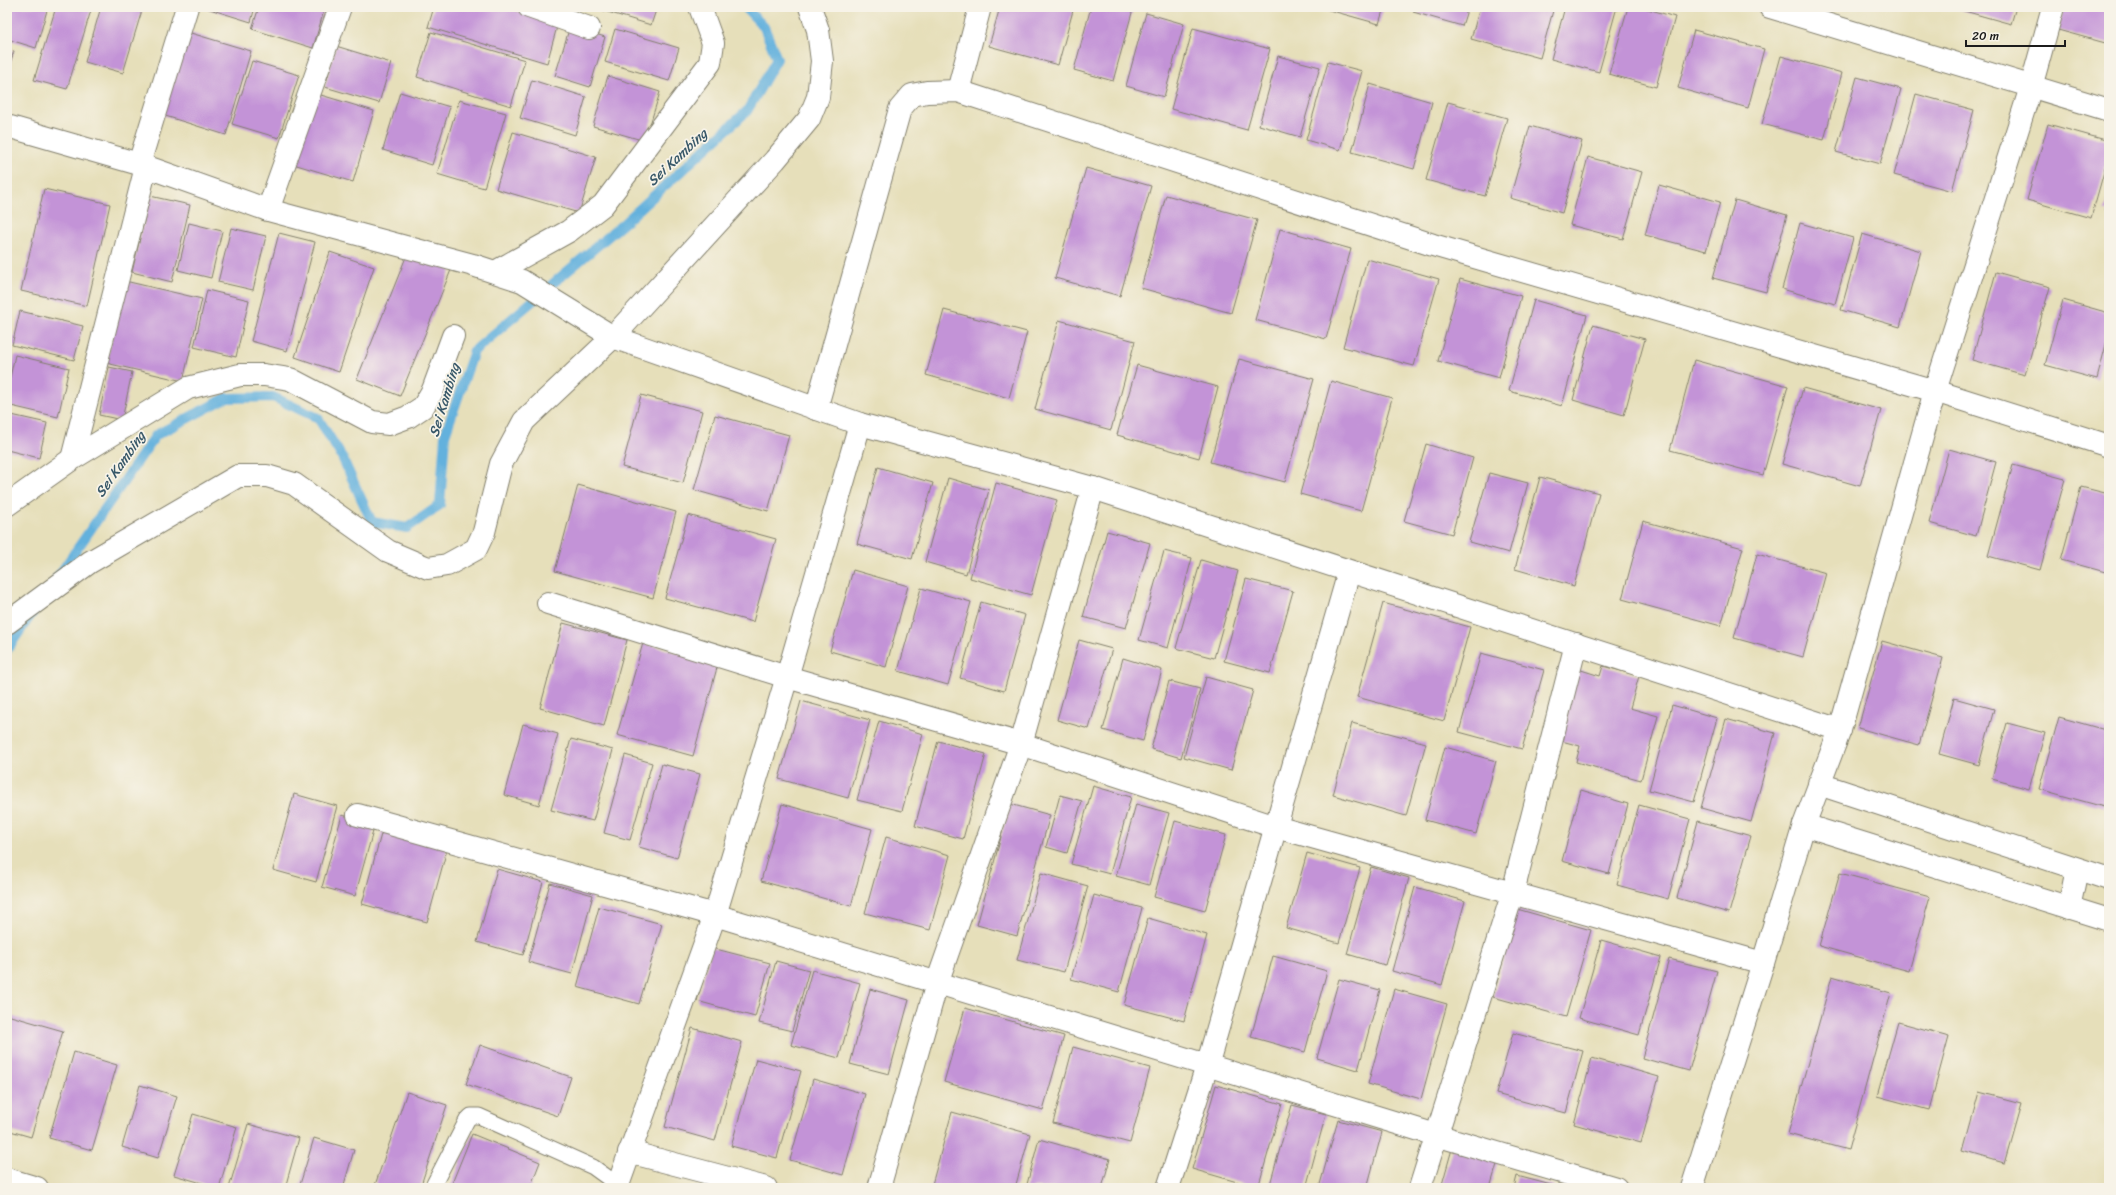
<svg xmlns="http://www.w3.org/2000/svg" width="2116" height="1195" font-family="Sriracha,sans-serif">
<rect width="100%" height="100%" fill="#f7f3e8"/>
<filter id="ink" filterUnits="userSpaceOnUse"><feTurbulence type="fractalNoise" baseFrequency=".025" numOctaves="2"/><feDisplacementMap in="SourceGraphic" scale="8" xChannelSelector="R" yChannelSelector="G"/><feConvolveMatrix kernelMatrix="1 2 1 2 8 2 1 2 1" color-interpolation-filters="sRGB"/></filter>
<filter id="wash" filterUnits="userSpaceOnUse"><feTurbulence type="fractalNoise" baseFrequency=".012" numOctaves="4" result="noise"/><feDisplacementMap in="SourceGraphic" scale="16" xChannelSelector="R" yChannelSelector="G"/><feGaussianBlur stdDeviation="0.9" result="paint"/><feColorMatrix in="noise" values="0 0 0 0 0 0 0 0 0 0 0 0 0 0 0 0 0 1.4 0 .05"/><feComposite in="paint" operator="in"/></filter>
<g filter="url(#wash)">
<rect width="100%" height="100%" fill="#e6dfba"/>
<g fill="none" stroke-linecap="round" stroke-linejoin="round">
<g stroke="#63b1dd" stroke-width="10">
<path d="M57,578L156,435L226,398L273,397L318,418L342,457L372,522L407,528L440,505L445,435L474,351L624,223L747,111L777,59L764,27L745,7"/>
<path d="M7,650L33,612"/>
</g>
</g>
<g id="blocks">
<g fill="#c393d7">
<path d="M11,7H48L36,48L7,39V20Z"/>
<path d="M56,7H92L67,89L34,80Z"/>
<path d="M101,7H143L123,73L85,62Z"/>
<path d="M203,7H255L251,22Z"/>
<path d="M259,7H325L313,48L252,29Z"/>
<path d="M434,7H503L558,23L547,63L428,27Z"/>
<path d="M591,7H657L651,25Z"/>
<path d="M1000,7H1074L1058,65L989,46Z"/>
<path d="M1091,7H1127L1133,9L1113,81L1074,70Z"/>
<path d="M1318,7H1384L1379,24Z"/>
<path d="M1415,7H1468L1462,26L1413,12Z"/>
<path d="M1480,7H1554L1540,58L1471,39Z"/>
<path d="M1565,7H1617L1599,72L1551,59Z"/>
<path d="M1628,7H1641L1675,17L1656,87L1609,74Z"/>
<path d="M1950,7H2016L2011,24Z"/>
<path d="M2064,7H2109V44L2058,30Z"/>
<path d="M1146,13L1184,24L1164,97L1126,86Z"/>
<path d="M570,26L605,37L590,87L555,76Z"/>
<path d="M1193,28L1270,49L1247,130L1171,109Z"/>
<path d="M615,29L679,48L669,81L605,62Z"/>
<path d="M1694,30L1764,49L1748,108L1678,88Z"/>
<path d="M184,31L251,51L226,135L159,114Z"/>
<path d="M431,32L525,60L511,106L417,77Z"/>
<path d="M336,46L391,63L379,103L325,87Z"/>
<path d="M7,49L14,51L7,73Z"/>
<path d="M1278,56L1320,67L1300,137L1259,125Z"/>
<path d="M1781,56L1842,73L1824,140L1762,124Z"/>
<path d="M252,61L299,75L279,138L232,124Z"/>
<path d="M1328,62L1362,71L1340,150L1306,140Z"/>
<path d="M608,76L660,92L645,141L593,126Z"/>
<path d="M1857,77L1901,89L1880,164L1836,152Z"/>
<path d="M532,80L586,97L575,135L520,118Z"/>
<path d="M1370,84L1432,102L1414,169L1352,152Z"/>
<path d="M311,92L374,111L353,182L290,163Z"/>
<path d="M400,92L450,107L432,165L383,150Z"/>
<path d="M1916,94L1974,110L1952,191L1894,175Z"/>
<path d="M459,100L506,113L484,188L437,174Z"/>
<path d="M1448,102L1507,118L1485,196L1426,180Z"/>
<path d="M2048,124L2109,141V154L2091,218L2027,200Z"/>
<path d="M1530,126L1582,141L1562,213L1510,198Z"/>
<path d="M513,132L596,157L579,213L496,189Z"/>
<path d="M1588,157L1642,172L1623,239L1570,225Z"/>
<path d="M1086,168L1151,186L1120,296L1055,278Z"/>
<path d="M1659,185L1720,202L1706,251L1645,235Z"/>
<path d="M44,189L110,204L87,306L21,291Z"/>
<path d="M2109,193V211L2104,210Z"/>
<path d="M1166,195L1257,220L1231,313L1141,288Z"/>
<path d="M150,196L190,205L172,282L132,272Z"/>
<path d="M1735,200L1787,215L1766,292L1713,278Z"/>
<path d="M189,223L222,231L211,278L178,270Z"/>
<path d="M1800,223L1853,238L1835,304L1782,289Z"/>
<path d="M231,228L266,236L253,290L218,282Z"/>
<path d="M1280,229L1351,249L1326,339L1255,320Z"/>
<path d="M279,233L315,242L287,351L251,341Z"/>
<path d="M1862,234L1921,251L1900,327L1841,310Z"/>
<path d="M330,252L374,267L339,372L295,357Z"/>
<path d="M408,252L451,270L400,396L357,379Z"/>
<path d="M1367,259L1439,279L1414,366L1343,347Z"/>
<path d="M1996,272L2050,287L2025,375L1972,360Z"/>
<path d="M1460,279L1521,296L1499,378L1438,361Z"/>
<path d="M125,281L202,299L183,381L106,363Z"/>
<path d="M207,290L249,300L236,357L194,347Z"/>
<path d="M1534,300L1587,315L1562,406L1509,391Z"/>
<path d="M2063,300L2109,313V333L2097,379L2045,365Z"/>
<path d="M944,310L1027,332L1009,398L926,375Z"/>
<path d="M20,311L83,326L74,360L12,345Z"/>
<path d="M1059,320L1135,341L1111,430L1035,409Z"/>
<path d="M1593,325L1645,339L1624,415L1573,400Z"/>
<path d="M15,355L69,368L58,417L7,405V391Z"/>
<path d="M1239,359L1314,379L1285,482L1210,462Z"/>
<path d="M1694,360L1788,386L1763,475L1670,450Z"/>
<path d="M1137,365L1218,387L1199,458L1117,435Z"/>
<path d="M109,367L132,372L122,420L99,415Z"/>
<path d="M1331,381L1392,398L1361,511L1300,494Z"/>
<path d="M1803,388L1881,410L1860,486L1782,464Z"/>
<path d="M641,395L702,411L683,483L622,467Z"/>
<path d="M7,414L47,423L39,458L7,450Z"/>
<path d="M715,415L789,435L768,511L694,490Z"/>
<path d="M1426,444L1473,458L1452,534L1404,521Z"/>
<path d="M1949,449L1996,462L1976,536L1929,523Z"/>
<path d="M2013,465L2065,479L2040,570L1988,556Z"/>
<path d="M878,467L933,483L912,559L857,544Z"/>
<path d="M1489,473L1528,483L1509,553L1469,542Z"/>
<path d="M1540,477L1599,493L1574,586L1515,569Z"/>
<path d="M948,478L989,490L966,574L925,562Z"/>
<path d="M996,483L1057,500L1031,595L970,578Z"/>
<path d="M578,485L676,512L653,598L555,571Z"/>
<path d="M2081,487L2109,494V573L2061,560Z"/>
<path d="M688,515L776,539L753,622L665,598Z"/>
<path d="M1643,521L1743,548L1721,626L1622,599Z"/>
<path d="M1107,531L1150,543L1126,628L1083,617Z"/>
<path d="M1164,551L1192,558L1168,648L1139,640Z"/>
<path d="M1757,554L1826,573L1803,657L1734,638Z"/>
<path d="M1201,560L1238,571L1214,658L1176,648Z"/>
<path d="M853,570L908,586L886,667L830,651Z"/>
<path d="M1246,579L1293,591L1270,673L1224,661Z"/>
<path d="M921,588L971,602L948,685L898,671Z"/>
<path d="M981,602L1025,615L1004,691L960,678Z"/>
<path d="M1383,603L1470,627L1444,721L1357,697Z"/>
<path d="M563,623L627,640L604,726L540,708Z"/>
<path d="M1079,640L1112,649L1089,729L1057,720Z"/>
<path d="M1882,641L1943,658L1919,745L1858,728Z"/>
<path d="M643,643L718,664L693,756L617,735Z"/>
<path d="M1481,653L1544,670L1522,749L1459,732Z"/>
<path d="M1123,658L1162,670L1143,741L1103,730Z"/>
<path d="M1603,666L1639,676L1630,708L1658,716L1641,780L1576,762L1580,746L1558,740L1578,669L1600,676Z"/>
<path d="M1206,677L1253,690L1231,770L1184,757Z"/>
<path d="M1169,681L1200,689L1181,758L1151,749Z"/>
<path d="M1954,698L1994,709L1979,765L1939,754Z"/>
<path d="M801,701L870,720L848,798L779,779Z"/>
<path d="M1672,705L1717,718L1694,802L1649,790Z"/>
<path d="M2059,717L2109,731V789L2104,807L2039,789Z"/>
<path d="M1726,719L1775,733L1751,822L1701,808Z"/>
<path d="M879,721L923,734L902,811L857,800Z"/>
<path d="M1352,723L1426,743L1406,816L1333,795Z"/>
<path d="M2007,723L2045,733L2029,789L1992,779Z"/>
<path d="M523,724L558,734L539,805L504,795Z"/>
<path d="M571,739L613,750L593,821L551,810Z"/>
<path d="M938,741L986,754L963,839L915,826Z"/>
<path d="M1445,747L1496,761L1476,834L1425,820Z"/>
<path d="M625,755L652,763L630,840L604,833Z"/>
<path d="M662,764L700,774L677,858L639,847Z"/>
<path d="M1093,786L1131,797L1110,874L1071,864Z"/>
<path d="M1581,790L1628,804L1609,874L1562,861Z"/>
<path d="M294,794L337,806L316,882L273,870Z"/>
<path d="M1060,795L1082,801L1067,853L1046,847Z"/>
<path d="M782,804L872,829L851,906L761,881Z"/>
<path d="M1010,804L1050,815L1017,936L977,925Z"/>
<path d="M1136,804L1169,813L1149,885L1116,876Z"/>
<path d="M1639,805L1690,819L1668,899L1617,885Z"/>
<path d="M342,815L375,824L355,896L322,887Z"/>
<path d="M1175,821L1226,835L1205,911L1154,897Z"/>
<path d="M1698,821L1751,836L1729,913L1677,898Z"/>
<path d="M383,827L448,846L427,922L362,904Z"/>
<path d="M886,837L950,855L930,930L865,913Z"/>
<path d="M1307,853L1360,868L1339,943L1286,928Z"/>
<path d="M1371,867L1409,878L1385,965L1347,954Z"/>
<path d="M497,869L543,882L523,955L477,942Z"/>
<path d="M1041,873L1088,886L1064,972L1017,960Z"/>
<path d="M1840,873L1930,897L1909,971L1819,946Z"/>
<path d="M550,883L593,895L572,974L528,962Z"/>
<path d="M1415,887L1465,901L1442,985L1392,971Z"/>
<path d="M1094,895L1142,908L1119,992L1071,979Z"/>
<path d="M599,907L662,924L639,1004L577,987Z"/>
<path d="M1517,909L1591,930L1566,1017L1493,997Z"/>
<path d="M1148,918L1207,935L1184,1021L1124,1005Z"/>
<path d="M1601,940L1661,957L1639,1035L1579,1018Z"/>
<path d="M712,948L770,963L755,1017L697,1001Z"/>
<path d="M1273,956L1327,971L1305,1052L1251,1037Z"/>
<path d="M1669,959L1717,971L1689,1071L1642,1058Z"/>
<path d="M776,961L809,970L792,1031L759,1023Z"/>
<path d="M812,970L860,983L839,1058L791,1045Z"/>
<path d="M1832,976L1891,993L1848,1150L1788,1134Z"/>
<path d="M1339,979L1380,990L1358,1070L1317,1058Z"/>
<path d="M870,989L909,1000L889,1074L850,1064Z"/>
<path d="M1394,989L1447,1004L1421,1099L1368,1084Z"/>
<path d="M965,1008L1064,1036L1043,1110L944,1082Z"/>
<path d="M7,1015L63,1031L31,1137L7,1130Z"/>
<path d="M1898,1022L1949,1036L1929,1110L1877,1096Z"/>
<path d="M692,1028L742,1042L715,1141L665,1127Z"/>
<path d="M1513,1033L1583,1051L1566,1113L1496,1094Z"/>
<path d="M480,1045L571,1077L558,1116L466,1084Z"/>
<path d="M1073,1047L1150,1068L1130,1143L1053,1123Z"/>
<path d="M74,1052L117,1065L92,1150L49,1138Z"/>
<path d="M1592,1058L1659,1077L1641,1143L1574,1124Z"/>
<path d="M756,1059L801,1071L777,1158L731,1146Z"/>
<path d="M813,1079L865,1094L843,1175L790,1160Z"/>
<path d="M140,1085L177,1096L158,1158L122,1147Z"/>
<path d="M1216,1085L1282,1104L1258,1188L1192,1169Z"/>
<path d="M407,1092L447,1105L420,1188H374Z"/>
<path d="M1979,1092L2021,1103L2004,1163L1963,1151Z"/>
<path d="M1292,1105L1326,1114L1306,1188H1269Z"/>
<path d="M952,1112L1030,1134L1015,1188H931Z"/>
<path d="M193,1114L237,1127L219,1188L174,1175Z"/>
<path d="M1338,1120L1382,1132L1367,1188H1319Z"/>
<path d="M248,1124L299,1138L285,1188H229Z"/>
<path d="M472,1134L540,1162L530,1188H450Z"/>
<path d="M314,1138L354,1150L343,1188H299Z"/>
<path d="M1039,1139L1110,1159L1102,1188H1026Z"/>
<path d="M1452,1149L1498,1161L1490,1188H1441Z"/>
<path d="M1517,1176L1555,1186V1188H1514Z"/>
</g>
</g>
</g>
<g filter="url(#ink)">
<use href="#blocks" fill-opacity="0" stroke="#817e6b" stroke-width="1"/>
<g fill="none" stroke-linecap="round" stroke-linejoin="round">
<defs>
<path id="service" d="M432,1188L467,1120L471,1116H479L593,1167L618,1185"/>
<g id="minor">
<path d="M529,7L589,28"/>
<path d="M1770,7L2109,110"/>
<path d="M958,91L980,7"/>
<path d="M7,126L139,164L268,210L473,265L522,281L613,337L860,424L1093,488L1840,730L1804,825L1763,963L1692,1188"/>
<path d="M139,164L187,7"/>
<path d="M268,210L340,7"/>
<path d="M495,272L569,231L603,205L710,63L713,43L700,7"/>
<path d="M816,409L900,109L912,95L927,92L958,91L1433,245L1935,391L2109,446"/>
<path d="M72,459L146,167"/>
<path d="M7,505L72,459L188,388L240,375H264L290,379L372,422L389,424L408,417L423,407L433,390L453,336"/>
<path d="M548,603L787,677L1021,744L1276,827L1763,963"/>
<path d="M7,623L90,562L238,476H267L294,484L388,551L428,568L447,565L476,549L484,532L501,464L524,421L613,337L775,160L809,119L818,97L822,61L818,30L810,7"/>
<path d="M1840,730L1935,391L2031,87L2053,7"/>
<path d="M1819,784L2109,879"/>
<path d="M358,815L715,915L1436,1135L1616,1188"/>
<path d="M1804,825L2109,920"/>
<path d="M2069,908L2077,869"/>
<path d="M629,1152L766,1188"/>
<path d="M7,1179L37,1188"/>
<path d="M617,1188L715,915L787,677L860,424"/>
<path d="M879,1188L937,983L1021,744L1093,488"/>
<path d="M1168,1188L1207,1066L1349,572"/>
<path d="M1420,1188L1513,892L1576,644"/>
</g>
</defs>
<use href="#service" stroke="#817e6b" stroke-width="17"/>
<use href="#minor" stroke="#817e6b" stroke-width="24"/>
<use href="#service" stroke="#fff" stroke-width="15"/>
<use href="#minor" stroke="#fff" stroke-width="22"/>
</g>
</g>
<g text-anchor="middle" stroke-width="3.5" stroke-linejoin="round" paint-order="stroke">
<g font-size="14" font-style="italic" fill="#385869" stroke="#f7f3e8">
<text transform="translate(677 157) rotate(-43)" y="5">Sei Kambing</text>
<text transform="translate(444 400) rotate(-73)" y="5">Sei Kambing</text>
<text transform="translate(120 464) rotate(-55)" y="5">Sei Kambing</text>
</g>
</g>
<rect width="2116" height="1195" fill="none" stroke="#f7f3e8" stroke-width="24"/>
<path d="M1966 40v6h99v-6" fill="none" stroke="#1c1c1c" stroke-width="2"/>
<text x="1972" y="40" font-size="12" fill="#1c1c1c" stroke="#f7f3e8" stroke-width="3" paint-order="stroke">20 m</text>
</svg>
